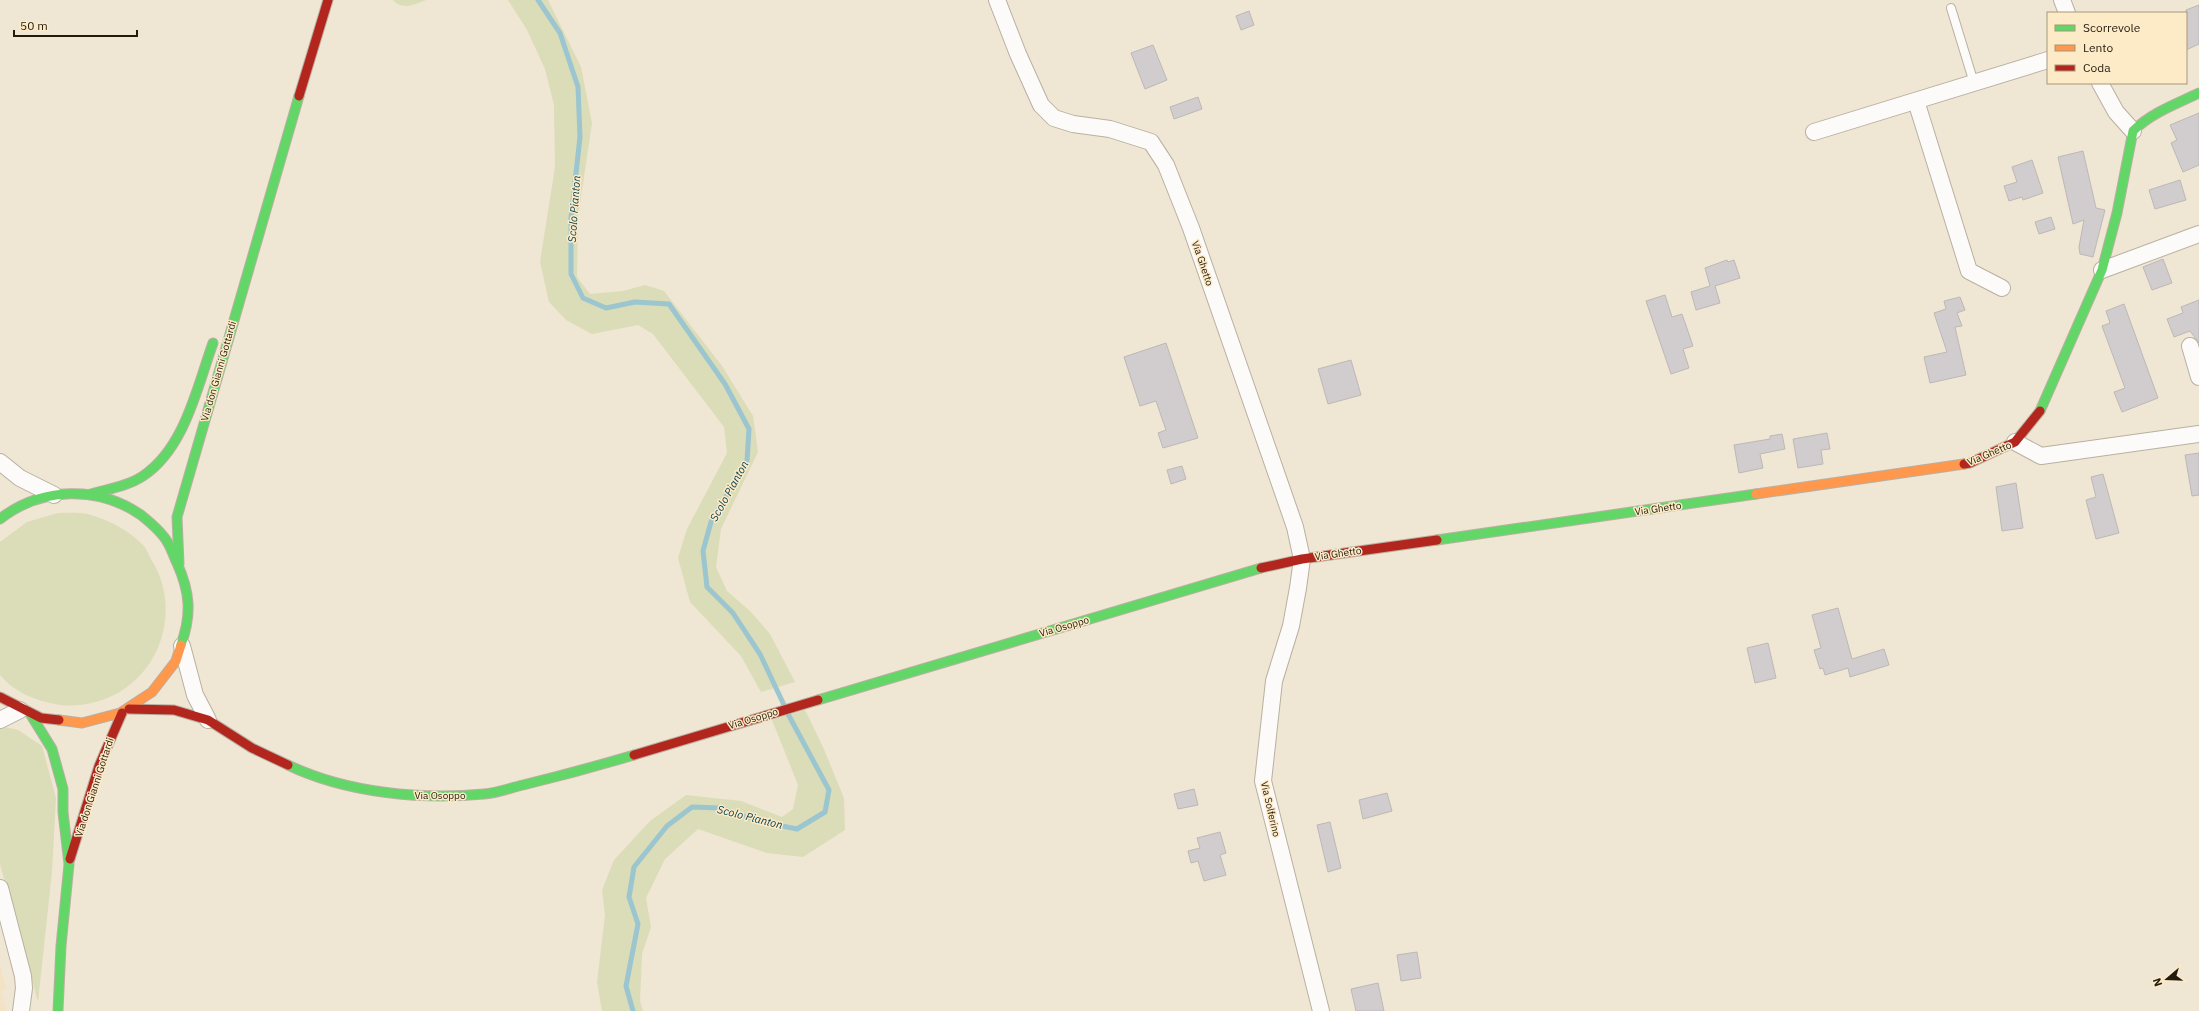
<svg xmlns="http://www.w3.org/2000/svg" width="2199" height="1011" font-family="'IBM Plex Sans',sans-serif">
<rect width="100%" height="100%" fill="#f0e6d4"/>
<path fill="#f3e2c3" d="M0,965L6,989L1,991L7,1011H0Z"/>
<g fill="#dbdcb8">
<path d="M393,0H426C416,4 402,11 393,0Z"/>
<path d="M508,0H548L581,67L592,123L578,217L577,277L590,294L623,291L645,285L664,291L722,366L753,416L758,452L721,529L716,567L727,591L750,611L770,634L795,682L761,692L741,656L690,602L678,558L687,529L727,453L724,427L653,334L638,325L592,334L566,320L549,302L540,262L555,167L554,105L545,69L527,30Z"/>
<path d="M58,513C68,513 81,512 91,515C111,521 128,530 143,545C147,549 149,556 152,561C181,608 162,671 114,695C95,704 75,708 55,704C34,700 14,692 0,675V542L27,522Z"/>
<path d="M805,710L823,747L844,798L845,830L803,857L767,853L698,829L665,859L646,898L651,927L642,954L640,1001L643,1011H602L597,982L605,915L602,890L614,860L650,821L686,795L741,801L782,817L793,809L798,785L772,720Z"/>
<path d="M0,726L18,730L42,746L56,798L52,871L38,1002L0,864Z"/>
</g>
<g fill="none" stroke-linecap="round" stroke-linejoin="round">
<g stroke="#9bc5cf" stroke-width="5">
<path d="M538,0L560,33L578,87L580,137L571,218V274L583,298L606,308L635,302L669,304L725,384L749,429L747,461L711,522L703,551L707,587L733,613L760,654L784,705"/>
<path d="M633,1011L626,986L638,924L629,897L634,867L667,826L692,807L720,808L762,822L797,829L825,812L829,790L788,714"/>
</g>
</g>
<g fill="#d1cdce" stroke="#bcb8b6">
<path d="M2199,5V44L2186,50V10Z"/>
<path d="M1249,11L1254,25L1241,30L1236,16Z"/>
<path d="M1153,45L1167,80L1145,89L1131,53Z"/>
<path d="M1198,97L1202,109L1174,119L1170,107Z"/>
<path d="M2199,113V165L2183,172L2171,143L2177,140L2170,125Z"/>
<path d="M2083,151L2096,208L2105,210L2093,257L2080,254L2079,247L2084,220L2073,224L2058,157Z"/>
<path d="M2032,160L2043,193L2023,200L2022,197L2009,201L2004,186L2017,182L2012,167Z"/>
<path d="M2180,180L2186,200L2155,209L2149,190Z"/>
<path d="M2051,217L2055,229L2039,234L2035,222Z"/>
<path d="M2163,259L2172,283L2152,290L2143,267Z"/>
<path d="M1727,260L1728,262L1734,260L1740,278L1715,286L1720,303L1696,310L1691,292L1710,286L1705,268Z"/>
<path d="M1665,295L1672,317L1682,314L1693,346L1683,349L1689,368L1671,374L1646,301Z"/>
<path d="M1960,297L1965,310L1957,313L1962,326L1955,327L1966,375L1930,383L1924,357L1947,352L1934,313L1946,309L1944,301Z"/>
<path d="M2199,300V343L2190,331L2174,337L2167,319L2183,313L2181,307Z"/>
<path d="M2124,304L2158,398L2122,412L2114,392L2125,388L2102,326L2110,323L2106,311Z"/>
<path d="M1166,343L1198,438L1163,448L1158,433L1166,430L1156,401L1140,406L1124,357Z"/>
<path d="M1351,360L1361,395L1328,404L1318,369Z"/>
<path d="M1827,433L1830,449L1821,450L1823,464L1798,468L1793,439Z"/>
<path d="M1782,434L1785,449L1760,454L1763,468L1739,473L1734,445L1770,439V436Z"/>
<path d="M2199,453V495L2192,496L2185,455Z"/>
<path d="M1182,466L1186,479L1171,484L1167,470Z"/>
<path d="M2103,474L2119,533L2096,539L2086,500L2096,497L2091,477Z"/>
<path d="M2016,483L2023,528L2002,531L1996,487Z"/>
<path d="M1838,608L1852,659L1884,649L1889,665L1850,677L1848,668L1825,675L1823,668L1820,669L1814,650L1821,648L1812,615Z"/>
<path d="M1768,643L1776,678L1755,683L1747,648Z"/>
<path d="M1194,789L1198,805L1178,809L1174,794Z"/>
<path d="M1387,793L1392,811L1363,819L1359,800Z"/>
<path d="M1330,822L1341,868L1328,872L1317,825Z"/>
<path d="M1220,832L1226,853L1220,855L1226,875L1204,881L1198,861L1191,863L1188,851L1200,848L1197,838Z"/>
<path d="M1417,952L1421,978L1401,981L1397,955Z"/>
<path d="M1378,983L1384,1011H1356L1351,989Z"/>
</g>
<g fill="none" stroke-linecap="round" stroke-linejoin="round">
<defs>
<path id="lane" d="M1951,8L1974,83"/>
<g id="street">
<path d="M997,0L1018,54L1041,105L1054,118L1073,124L1110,129L1151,142L1166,165L1191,228L1295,527L1302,559L1298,588L1291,626L1274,681L1263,781L1321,1011"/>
<path d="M2062,0L2067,13"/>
<path d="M2100,83L2116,112L2133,131"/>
<path d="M1916,101L1969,271L2002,288"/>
<path d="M1814,132L2048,60"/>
<path d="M2102,270L2199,234"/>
<path d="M2190,346L2199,377"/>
<path d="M2015,442L2041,456L2199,434"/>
<path d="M0,462L20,478L54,495"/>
<path d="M182,646L195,695L208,720"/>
<path d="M0,720L20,710"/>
<path d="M0,888L23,976L24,988L21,1011"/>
</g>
<g id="fast">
<path d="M2040,411L2102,270L2117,213L2133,131C2151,113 2176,104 2199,93"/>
<path d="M91,494C108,489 128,486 143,476C185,448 197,387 213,343"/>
<path d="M0,519C41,487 98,485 141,515C151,523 162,532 168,543C172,550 174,557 177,563C190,592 192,614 181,645"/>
<path d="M1437,540L1756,494"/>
<path d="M179,564L177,517L299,96"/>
<path d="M818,700L1261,568"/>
<path d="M31,715L52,749L63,789V812L69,864L61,946L58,1011"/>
<path d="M288,765C346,793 422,800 484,794C497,793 510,788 523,785C560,776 597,766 634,755"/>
</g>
<g id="slow">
<path d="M1756,494L1964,464"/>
<path d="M59,720L82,723L120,713L152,692L176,661L181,645"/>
</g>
<g id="jam">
<path d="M299,96L328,0"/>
<path d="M1964,464L1970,463L2015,442L2040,411"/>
<path d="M1261,568L1302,559L1437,540"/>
<path d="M0,697L41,718L59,720"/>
<path d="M129,709L174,710L208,720L252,748L288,765"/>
<path d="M634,755L818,700"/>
<path d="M70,859L99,766L122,713"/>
</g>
</defs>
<use href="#lane" stroke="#b8b0a2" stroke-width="10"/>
<use href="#street" stroke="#b8b0a2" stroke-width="18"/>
<use href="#fast" stroke="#b8b0a2" stroke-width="11"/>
<use href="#slow" stroke="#b8b0a2" stroke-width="11"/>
<use href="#jam" stroke="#b8b0a2" stroke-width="11"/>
<use href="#lane" stroke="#fdfbf9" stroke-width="8"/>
<use href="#street" stroke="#fdfbf9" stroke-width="16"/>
<use href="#fast" stroke="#63d668" stroke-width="9"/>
<use href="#slow" stroke="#ff974d" stroke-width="9"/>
<use href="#jam" stroke="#b3261e" stroke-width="9"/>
</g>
<g text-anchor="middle" stroke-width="3" stroke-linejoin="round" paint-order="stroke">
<g font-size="10" fill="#221b0e" stroke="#fdeac7">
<text transform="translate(1203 263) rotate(71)" y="4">Via Ghetto</text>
<text transform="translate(218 371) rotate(-74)" y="4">Via don Gianni Gottardi</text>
<text transform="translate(1989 453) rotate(-23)" y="4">Via Ghetto</text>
<text transform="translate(1658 508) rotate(-8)" y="4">Via Ghetto</text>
<text transform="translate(1338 553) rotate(-8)" y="4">Via Ghetto</text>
<text transform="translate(1064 626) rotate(-16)" y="4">Via Osoppo</text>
<text transform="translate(753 718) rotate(-17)" y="4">Via Osoppo</text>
<text transform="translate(94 787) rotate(-72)" y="4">Via don Gianni Gottardi</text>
<text x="440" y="799">Via Osoppo</text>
<text transform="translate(1271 809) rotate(77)" y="4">Via Solferino</text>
</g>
<g font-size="11" font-style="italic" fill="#003e4d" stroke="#fdeac7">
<text transform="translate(574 209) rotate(-86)" y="4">Scolo Pianton</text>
<text transform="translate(729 491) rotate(-61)" y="4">Scolo Pianton</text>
<text transform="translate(750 817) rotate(14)" y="4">Scolo Pianton</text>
</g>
</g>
<rect x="2047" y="12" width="140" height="72" fill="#fdeac7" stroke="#a5977d"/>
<rect x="2055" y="25" width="20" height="6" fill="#63d668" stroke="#a5977d"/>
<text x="2083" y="32" font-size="12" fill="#221b0e">Scorrevole</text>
<rect x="2055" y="45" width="20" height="6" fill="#ff974d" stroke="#a5977d"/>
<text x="2083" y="52" font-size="12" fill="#221b0e">Lento</text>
<rect x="2055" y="65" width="20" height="6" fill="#b3261e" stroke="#a5977d"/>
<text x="2083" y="72" font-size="12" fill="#221b0e">Coda</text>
<g transform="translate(2167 979) rotate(251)" stroke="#fdeac7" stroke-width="3" paint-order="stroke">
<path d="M0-3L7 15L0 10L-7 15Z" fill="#221b0e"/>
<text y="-6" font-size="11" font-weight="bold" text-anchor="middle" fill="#221b0e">N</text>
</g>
<path d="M14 30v6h123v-6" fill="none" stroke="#221b0e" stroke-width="2"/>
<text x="20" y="30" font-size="12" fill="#221b0e" stroke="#fdeac7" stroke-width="3" paint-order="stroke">50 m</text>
</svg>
